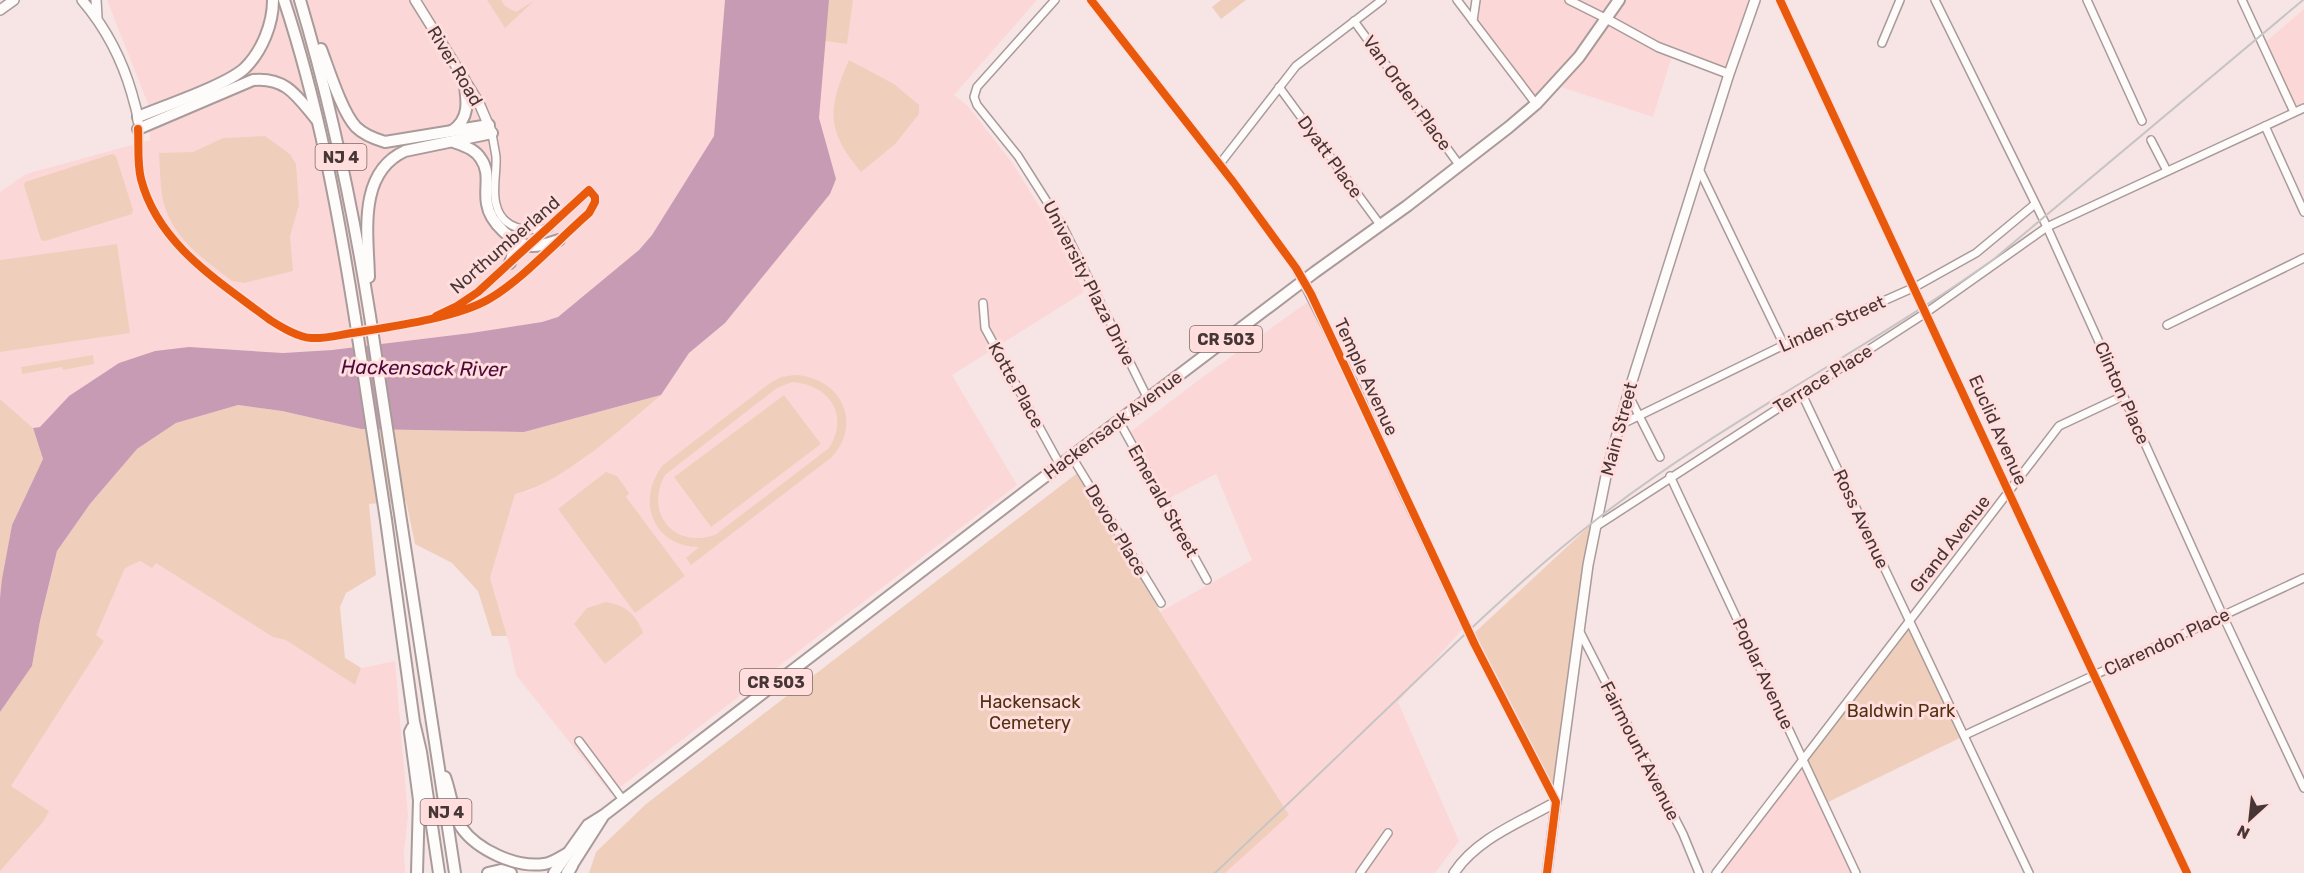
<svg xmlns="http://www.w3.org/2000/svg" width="2304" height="873" font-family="Rubik,sans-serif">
<rect width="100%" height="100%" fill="#f7e5e5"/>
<g fill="#fbd8d7">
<path d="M107,0H1037L954,95L968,106L1013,164L1054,230L1084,292L952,375L1017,485L611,794L516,675L510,647L490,578L515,493L529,491L581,461L661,395L689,353L725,322L830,194L714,136L652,235L639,250L558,317L542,322L471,333L332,350L283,353L155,351L119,363L69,396L40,427L33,428L0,399V192L26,174L150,140L148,104Z"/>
<path d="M1476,0H1755L1729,74L1673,53L1653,117L1555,85L1536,104L1473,21Z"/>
<path d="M2304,9V108L2294,112L2263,44Z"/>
<path d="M1309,301L1466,625L1398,702L1459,841L1435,873H1218L1289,815L1160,612L1252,560L1216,474L1166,500L1129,433L1204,376Z"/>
<path d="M174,547L361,668L395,661L408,816L404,852L405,873H0V712L32,666L57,551Z"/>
<path d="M1803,759L1856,873H1716Z"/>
</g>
<g fill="#efcfbc" fill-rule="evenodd">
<path d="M487,0H501L505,6L516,12L535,0L505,28Z"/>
<path d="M829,0H853L847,44L825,41Z"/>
<path d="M1221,0H1246L1221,19L1212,7Z"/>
<path d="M849,60L894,84L919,105V114L895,144L861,172C825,130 828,108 849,60Z"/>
<path d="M265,136L290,154L296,164L299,205L290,236L293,271L244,283L232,281C201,257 170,237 162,196C160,182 160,167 159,153L193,152L223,138Z"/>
<path d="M112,154L116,156L133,210L132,214L45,241L41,240L24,185L25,182Z"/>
<path d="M117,244L130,333L0,352V260Z"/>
<path d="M93,355L94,364L63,370L62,367L22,374L21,367Z"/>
<path d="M794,375C839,376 864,421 832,457L691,565L686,558L699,547C653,547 635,500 663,465L770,383L781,377ZM792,382C829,385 850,414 829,448L715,535C674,549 644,513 665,475L777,388Z"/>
<path d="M661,395C623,427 563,483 515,494L490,578L507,636H492L478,591L452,563L415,544L406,501L369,504L376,575L346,593L340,607L345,658L361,668L355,685L286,640L273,637L156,563L152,568L140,561L125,568L96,635L104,641L11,786L49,811L43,822L0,871V712L32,666L40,621L57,551L90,504L137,449L176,423L238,405L282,411L361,429L524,432Z"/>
<path d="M784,395L821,444L711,527L674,477Z"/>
<path d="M0,399L33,428L43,459L12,525L0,598Z"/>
<path d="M1080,471L1160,612L1289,815L1225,873H589L596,852L646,804Z"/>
<path d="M606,472L617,476L629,493L626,497L685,576L635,613L558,509Z"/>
<path d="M1596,520L1556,802L1471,636Z"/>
<path d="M606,602C625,605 636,614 643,633L605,664L574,624L587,608Z"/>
<path d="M1909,622L1968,734L1824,804L1803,759Z"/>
</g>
<path fill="#c79bb4" d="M725,0H829L819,118L836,179L830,194L725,323L689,353L661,395L524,432L361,429L282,411L238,405L176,423L137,449L90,504L57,551L40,621L32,666L0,712V598L2,579L12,525L43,459L33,428L40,427L69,396L119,363L155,351L189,347L283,353L332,350L471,333L542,322L558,317L639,250L652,235L714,136Z"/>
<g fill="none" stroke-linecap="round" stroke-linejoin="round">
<defs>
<g id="minor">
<path d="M1055,0L977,87L974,97L977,105L1018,156L1063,227L1148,399"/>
<path d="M1091,0L1234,183L1296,268L1356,387L1398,482L1475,645L1556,801"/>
<path d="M1457,0L1536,104"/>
<path d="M1569,0L1607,19"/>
<path d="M1780,0C1917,291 2049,583 2187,873"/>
<path d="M1935,0L2047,227L2223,616L2304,788"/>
<path d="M2087,0L2142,121"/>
<path d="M2242,0L2294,112"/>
<path d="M1354,21L1460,166"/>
<path d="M1473,21L1476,0"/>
<path d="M1882,43L1900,0"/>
<path d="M1279,87L1381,226"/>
<path d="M2265,126L2304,212"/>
<path d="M138,129C139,145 137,163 141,179C158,245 220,282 270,320C281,327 297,337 311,338C324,339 339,335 352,333C389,327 457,318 489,299C522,280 559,239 589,213L595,202V197L589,190L478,292L457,306L436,316"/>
<path d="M492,133C493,141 495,149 496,157C497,172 492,189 496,204C502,230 527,232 549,228"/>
<path d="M2151,140L2167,171"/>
<path d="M1219,165L1296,66L1382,0"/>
<path d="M1699,169L1784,345"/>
<path d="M983,303L985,328L1060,465"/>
<path d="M2167,325L2304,258"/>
<path d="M1801,392L2029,873"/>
<path d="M1628,394L1660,457"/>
<path d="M1119,421L1207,580"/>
<path d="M1618,426L1784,345L1915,287L1976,253L2035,204"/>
<path d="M1072,457L1161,603"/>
<path d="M1670,476L1856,873"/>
<path d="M1595,527L1927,312L2047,227L2304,108"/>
<path d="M1579,630L1683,834L1699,873"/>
<path d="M1965,735L2304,578"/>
<path d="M579,741L623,800"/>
<path d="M1360,873L1388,833"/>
<path d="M1716,873L2059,426L2123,396"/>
</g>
<g id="tertiary">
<path d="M1607,19L1658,47L1729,74"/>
<path d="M1547,873L1556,802"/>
</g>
<g id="secondary">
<path d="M82,0C106,28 122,59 132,94C134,103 138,112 138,121"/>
<path d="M96,0L97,17"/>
<path d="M415,0L479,103L491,131"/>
<path d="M0,10L14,0"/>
<path d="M1454,873C1477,838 1521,822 1556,802L1588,565L1607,471L1628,394L1729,74L1755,0"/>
</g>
<g id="primary">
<path d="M554,873L588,825L604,815L1030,488L1315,272L1407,206L1509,127L1536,104L1579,57L1619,0"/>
<path d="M567,873L602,818"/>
</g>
<g id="trunk">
<path d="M284,0C318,103 338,211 355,318"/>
<path d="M300,0C331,104 353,209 370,316"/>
<path d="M321,49C329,70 342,112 356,127C364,135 375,139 385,142L489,125"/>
<path d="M138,117C164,106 227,85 245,68C262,51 273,24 273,0"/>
<path d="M138,129L253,80C286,77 297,96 316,119"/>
<path d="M452,131C471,118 467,99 464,80"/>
<path d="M454,142C464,146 475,149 481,159C491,173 484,189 487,204C490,223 513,244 532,246C542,246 550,243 559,240"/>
<path d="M510,263L515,247L513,239"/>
<path d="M369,277C368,234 357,173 405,151L492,133"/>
<path d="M386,520L414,722L421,752L439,873"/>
<path d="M402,527L455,873"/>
<path d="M412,728L410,732L419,800L417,873"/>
<path d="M445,777C451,793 452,812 461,827C477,850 516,868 544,864C552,863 559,858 566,854"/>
<path d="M488,873L501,870L511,873"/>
<path d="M568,873L572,866"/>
</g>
</defs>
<use href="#minor" stroke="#a99b9a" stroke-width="10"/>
<use href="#tertiary" stroke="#a99b9a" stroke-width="11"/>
<use href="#secondary" stroke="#a99b9a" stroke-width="12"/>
<use href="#primary" stroke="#a99b9a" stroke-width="14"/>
<use href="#trunk" stroke="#a99b9a" stroke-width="14"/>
<use href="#minor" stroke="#fefbfb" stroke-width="7"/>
<use href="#tertiary" stroke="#fefbfb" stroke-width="8"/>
<use href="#secondary" stroke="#fefbfb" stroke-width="9"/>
<use href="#primary" stroke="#fefbfb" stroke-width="10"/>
<use href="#trunk" stroke="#fefbfb" stroke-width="10"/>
<path stroke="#c8c4c4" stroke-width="2" d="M1215,873C1282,810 1348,746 1414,683C1473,626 1532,570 1597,519C1722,422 1865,351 1994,259L2303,0"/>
<defs>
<g id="trunk-bridge">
<path d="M370,316L402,527"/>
<path d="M355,318L386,520"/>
</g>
</defs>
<use href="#trunk-bridge" stroke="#a99b9a" stroke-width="14" stroke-linecap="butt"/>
<use href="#trunk-bridge" stroke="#fefbfb" stroke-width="10"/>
<defs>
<g id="cycleway">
<path d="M1091,0L1234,183L1296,268L1311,294L1475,645L1556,802L1547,873"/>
<path d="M1780,0C1917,291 2049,583 2187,873"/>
<path d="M138,129C139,145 137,163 141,179C158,245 220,282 270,320C281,327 297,337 311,338C324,339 339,335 352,333C389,327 457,318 489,299C522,280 559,239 589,213L595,202V197L589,190L478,292L457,306L436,316"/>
</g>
</defs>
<use href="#cycleway" stroke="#ffdedd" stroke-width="11"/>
<use href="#cycleway" stroke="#e8590c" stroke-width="8"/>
</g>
<g text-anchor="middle" stroke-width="6" stroke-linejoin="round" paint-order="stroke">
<g fill="#ffdedd" stroke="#7e6867" stroke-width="1.5">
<rect x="315.5" y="144" width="51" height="26" rx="4.5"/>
<rect x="1190" y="326" width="72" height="26" rx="4.5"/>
<rect x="740" y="669" width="72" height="26" rx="4.5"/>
<rect x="420.5" y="799" width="51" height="26" rx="4.5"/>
</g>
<g font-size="16" font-weight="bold" fill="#463635">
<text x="341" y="163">NJ 4</text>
<text x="1226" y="345">CR 503</text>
<text x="776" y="688">CR 503</text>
<text x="446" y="818">NJ 4</text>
</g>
<g font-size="18" fill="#463635" stroke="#ffdedd">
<text transform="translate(455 66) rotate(59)" y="6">River Road</text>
<text transform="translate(1407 93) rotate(54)" y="6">Van Orden Place</text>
<text transform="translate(1330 157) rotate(54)" y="6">Dyatt Place</text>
<text transform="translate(505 245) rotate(-41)" y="6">Northumberland</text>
<text transform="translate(1089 283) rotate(63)" y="6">University Plaza Drive</text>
<text transform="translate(1832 324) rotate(-24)" y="6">Linden Street</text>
<text transform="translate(1366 377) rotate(65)" y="6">Temple Avenue</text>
<text transform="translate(1823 379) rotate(-32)" y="6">Terrace Place</text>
<text transform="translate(1016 385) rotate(61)" y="6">Kotte Place</text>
<text transform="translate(2122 393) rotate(66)" y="6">Clinton Place</text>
<text transform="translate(1113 425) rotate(-37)" y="6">Hackensack Avenue</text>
<text transform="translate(1619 429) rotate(-75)" y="6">Main Street</text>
<text transform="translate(1998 430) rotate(66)" y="6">Euclid Avenue</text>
<text transform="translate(1163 501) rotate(61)" y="6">Emerald Street</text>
<text transform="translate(1861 519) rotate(65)" y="6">Ross Avenue</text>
<text transform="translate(1116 530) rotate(59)" y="6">Devoe Place</text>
<text transform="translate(1950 544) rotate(-52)" y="6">Grand Avenue</text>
<text transform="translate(2167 642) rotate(-25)" y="6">Clarendon Place</text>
<text transform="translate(1763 674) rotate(65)" y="6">Poplar Avenue</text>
<text transform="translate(1640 751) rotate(63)" y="6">Fairmount Avenue</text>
</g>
<g font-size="18" fill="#522f0f" stroke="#ffdedd">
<text x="1030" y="708">Hackensack<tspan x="1030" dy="21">Cemetery</tspan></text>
<text x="1901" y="717">Baldwin Park</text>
</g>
<g font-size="20" font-style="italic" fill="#4d073b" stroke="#ffdedd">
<text transform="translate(424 368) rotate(1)" y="7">Hackensack River</text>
</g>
</g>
<g transform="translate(2250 819) rotate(207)" stroke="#ffdedd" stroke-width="4.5" paint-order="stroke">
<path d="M0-4.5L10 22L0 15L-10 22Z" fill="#463635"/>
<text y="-9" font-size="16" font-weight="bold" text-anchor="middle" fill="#463635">N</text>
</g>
</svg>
